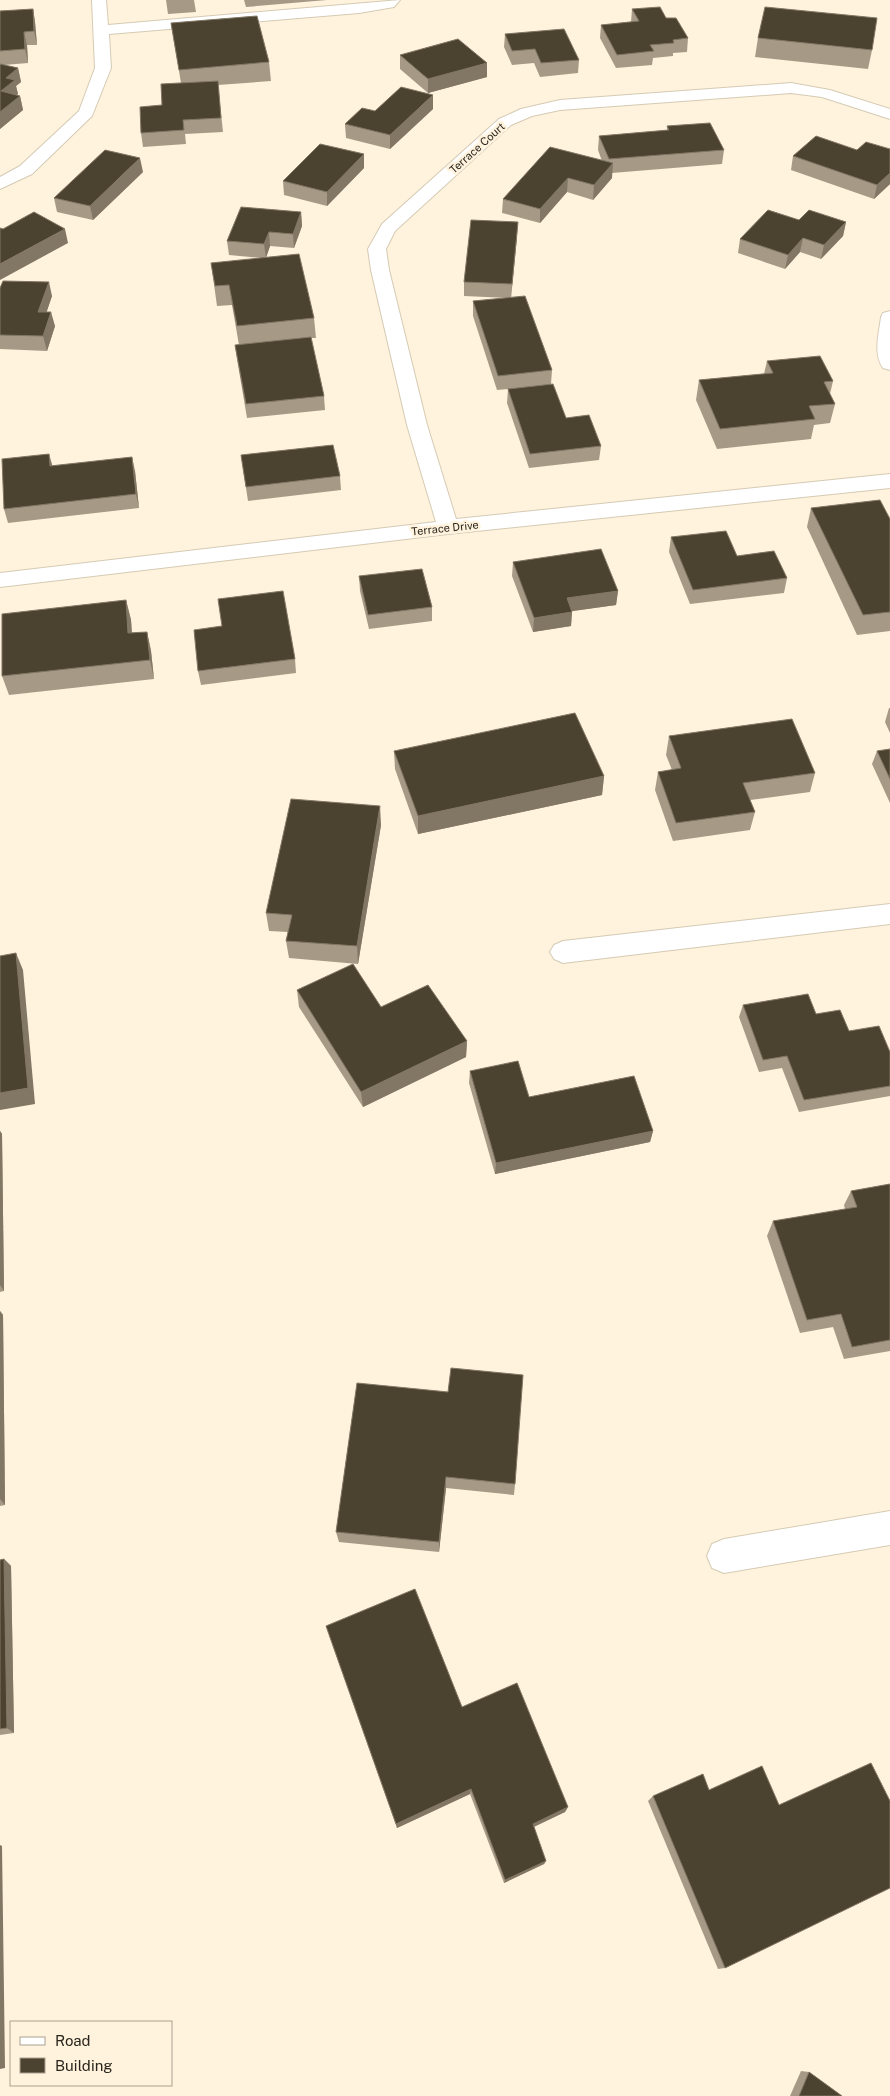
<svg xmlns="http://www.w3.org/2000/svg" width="890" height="2096" font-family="'Public Sans',sans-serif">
<rect width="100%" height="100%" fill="#fff3dd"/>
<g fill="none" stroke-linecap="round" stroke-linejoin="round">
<defs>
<g id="minor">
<path d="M92,0H106L108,25L400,0L394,7L359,13L109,34L111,68L92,116L32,174L0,189V177L20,166L79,111L95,68Z"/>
<path d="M791,83L830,90L890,109V119L822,97L791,93L560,110L532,116L511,125L395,231L386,249L389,270L427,425L456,519L890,474V488L448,534L0,587V573L436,522L407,425L371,270L368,249L382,224L499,119L521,109L560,100Z"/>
<path d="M890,311V370L883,368C873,354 879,333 881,317L883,313Z"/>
<path d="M890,904V924L563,963L554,959L550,952L554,945L563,941Z"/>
<path d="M890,1511V1545L724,1573L712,1568L707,1556L712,1544L724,1539Z"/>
</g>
</defs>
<use href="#minor" stroke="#d5cab4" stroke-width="2"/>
<use href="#minor" fill="#fff" fill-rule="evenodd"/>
</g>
<g fill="#a69a86">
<path d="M166,0H194L196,12L168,14Z"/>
<path d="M244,0H327L246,7Z"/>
<path d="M33,9L35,22L37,45H27L28,63L4,65L18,68L21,82L16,86L18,94L17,95L20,96L23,110L0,129V11Z"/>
<path d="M632,9L666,18L688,38L687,52L673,53V56L653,58L652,65L616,68L600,38L601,25L631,22Z"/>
<path d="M171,23L269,62L271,81L218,85L223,132L185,134L186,144L143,147L141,133L181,83Z"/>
<path d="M505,34L579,60L578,73L540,77L534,63L512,65L504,47Z"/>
<path d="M758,38L872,50L868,69L755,57Z"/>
<path d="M400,55L487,63V77L428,93L400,69Z"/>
<path d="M433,109L390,149L346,138L345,124L375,111Z"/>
<path d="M667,126L724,150L722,164L612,173V178L593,200L567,192L540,223L502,213L503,199L602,161L598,150L599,136L667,130Z"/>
<path d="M890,149V184L874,199L791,170L793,156Z"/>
<path d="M364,154V168L327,206L284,195L283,181Z"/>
<path d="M143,172L93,220L57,212L54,198Z"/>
<path d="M301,212L302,226L294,248L270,246L266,257L314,318L316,338H311L324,396L325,410L247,418L237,359L235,345H239L232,305L217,306L211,263L263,258L229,255L227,241Z"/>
<path d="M799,220L846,222L843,236L821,259L800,252L785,269L738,253L740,239Z"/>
<path d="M517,236L511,298L552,370L551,384L566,418L601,446L599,460L529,468L507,403L508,389L497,390L473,316V301L508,298L464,296V282Z"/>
<path d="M0,288L52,296L46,312L55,326L47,351L0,349Z"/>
<path d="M767,361L833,381L830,394L835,404L830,423L814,425L811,439L717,449L696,400L699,380L764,374Z"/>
<path d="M49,454L52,466L135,471L139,508L8,523L4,509Z"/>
<path d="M241,455L340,476L341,490L248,501Z"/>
<path d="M811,508L890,519V631L857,635L807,527Z"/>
<path d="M671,537L737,556L787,578L784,593L690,604L669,552Z"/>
<path d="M513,562L618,591L616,605L572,611L571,626L533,632L512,576Z"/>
<path d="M359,576L432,607V621L369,629L360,591Z"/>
<path d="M126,600L131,620L132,633L147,632L151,651L154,679L9,695L2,676Z"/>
<path d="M295,659L296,673L201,685L198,671Z"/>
<path d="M889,708H890V733L885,722Z"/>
<path d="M669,736L815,773L810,792L750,800L755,812L750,830L673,841L655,790L658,772L672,770L666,755Z"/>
<path d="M890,749V803L872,764L877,751Z"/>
<path d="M394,751L604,776L602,795L418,834L395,769Z"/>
<path d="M381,825L358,964L289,958L286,941L288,932L269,931L266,913Z"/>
<path d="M297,990L381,1007L467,1041L466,1057L363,1107L299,1007Z"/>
<path d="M743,1005L816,1014L890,1052V1096L799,1112L782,1068L759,1072L739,1017Z"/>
<path d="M470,1071L529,1097L653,1131L650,1142L495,1174L469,1083Z"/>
<path d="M0,1131L2,1134L4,1291L0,1292Z"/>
<path d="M890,1184V1351L844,1359L833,1327L800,1333L767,1236L773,1221L845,1209L844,1205L851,1191Z"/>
<path d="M0,1311L3,1315L5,1505L0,1506Z"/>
<path d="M357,1383L515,1484L514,1495L446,1488L439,1552L339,1542L336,1532Z"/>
<path d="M4,1559L11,1566L14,1733L0,1735V1560Z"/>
<path d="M329,1635L462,1707L568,1807L565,1812L534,1827L546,1861L544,1864L504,1883L470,1794L397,1828Z"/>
<path d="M653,1796L725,1968L718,1969L648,1801Z"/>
<path d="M801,2071L809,2072L842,2096H790Z"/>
</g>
<g fill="#827764">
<path d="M33,9L35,22L37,45L34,31Z"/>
<path d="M24,32L27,45L28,63L25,49Z"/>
<path d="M487,63V77L428,93V79Z"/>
<path d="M18,68L21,82L16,86L18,94L4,105L1,91L6,78Z"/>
<path d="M433,95V109L390,149V135Z"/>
<path d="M20,96L23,110L0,129V112Z"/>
<path d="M364,154V168L327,206V192Z"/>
<path d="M140,158L143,172L93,220L90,206Z"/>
<path d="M613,163L612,178L593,200L594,185Z"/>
<path d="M890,173V184L874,199L877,185Z"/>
<path d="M568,178L567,192L540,223V209Z"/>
<path d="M301,212L302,226L294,248L293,234Z"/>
<path d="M518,222L517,236L511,298L512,284Z"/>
<path d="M846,222L843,236L821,259L824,245Z"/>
<path d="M65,229L68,243L0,280V264Z"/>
<path d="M269,232L270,246L266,258L264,244Z"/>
<path d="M803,238L800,252L785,269L788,255Z"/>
<path d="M49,282L52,296L42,326L38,312Z"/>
<path d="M51,312L55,326L47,351L43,336Z"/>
<path d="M49,454L53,468L50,466Z"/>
<path d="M132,457L135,471L139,508L136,494Z"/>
<path d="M618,591L616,605L566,612L567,598Z"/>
<path d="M126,600L131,620L133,653L128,633Z"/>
<path d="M572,612L571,626L533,632L534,618Z"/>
<path d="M147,632L151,651L154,679L150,660Z"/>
<path d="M604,776L602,795L418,834V816Z"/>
<path d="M380,806L381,825L358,964L357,946Z"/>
<path d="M16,953L23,970L35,1104L0,1110V1093Z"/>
<path d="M467,1041L466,1057L363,1107L361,1092Z"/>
<path d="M0,1131L2,1134L4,1291L0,1285Z"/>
<path d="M653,1131L650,1142L495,1174L496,1163Z"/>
<path d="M0,1311L3,1315L5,1505L0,1499Z"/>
<path d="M446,1477V1488L439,1552V1542Z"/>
<path d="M4,1559L11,1566L14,1733L7,1728Z"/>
<path d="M471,1789L470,1794L397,1828L396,1824Z"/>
<path d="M568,1807L565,1812L531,1828L533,1824Z"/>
<path d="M0,1845L2,1846L5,2068L0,2069Z"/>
<path d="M546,1861L544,1864L504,1883L505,1880Z"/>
</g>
<g fill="#4c4230" stroke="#827764">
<path d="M660,7L666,18H676L688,38L673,40L674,43L650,45L654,51L617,55L601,25L639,21L632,9Z"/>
<path d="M765,7L877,18L872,50L758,38Z"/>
<path d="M33,9L34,31L24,32L25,49L0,51V11Z"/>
<path d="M257,16L269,62L179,70L171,23Z"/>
<path d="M564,29L579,60L541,63L535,49L512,51L505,34Z"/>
<path d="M458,39L487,63L428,79L400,55Z"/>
<path d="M0,64L18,68L6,78L15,80L1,91L20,96L0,112Z"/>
<path d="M218,81L221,118L183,120L184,130L141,133L140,107L162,105L161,84Z"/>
<path d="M401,87L433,95L390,135L345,124L362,108L375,111Z"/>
<path d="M710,123L724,150L609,159L599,136L669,130L667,126Z"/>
<path d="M816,136L857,150L866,142L890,149V173L877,185L793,156Z"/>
<path d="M320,144L364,154L327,192L283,181Z"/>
<path d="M550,147L613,163L594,185L568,178L540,209L503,199Z"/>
<path d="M105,150L140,158L90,206L54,198Z"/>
<path d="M241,207L301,212L293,234L269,232L264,244L227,241Z"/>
<path d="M768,210L799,220L809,210L846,222L824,245L803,238L788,255L740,239Z"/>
<path d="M34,212L65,229L0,264V228L3,229Z"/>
<path d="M471,220L518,222L512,284L464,282Z"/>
<path d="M299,254L314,318L237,326L229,285L215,286L211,263Z"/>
<path d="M3,281L49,282L38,312H51L43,336L0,335V288Z"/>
<path d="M525,296L552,370L498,376L473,301Z"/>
<path d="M311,337L324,396L246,404L235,345Z"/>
<path d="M820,356L833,381L824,382L835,404L809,406L815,419L720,429L699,380L773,373L767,361Z"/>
<path d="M553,384L566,418L589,415L601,446L530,454L508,389Z"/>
<path d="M333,445L340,476L246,487L241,455Z"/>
<path d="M49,454L50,466L132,457L136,494L4,509L2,459Z"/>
<path d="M880,500L890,519V612L863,615L811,508Z"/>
<path d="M726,531L737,556L774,551L787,578L693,590L671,537Z"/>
<path d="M601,549L618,591L567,598L572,612L534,618L513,562Z"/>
<path d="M422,569L432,607L368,615L359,576Z"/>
<path d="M283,591L295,659L198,671L194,630L222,626L218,599Z"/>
<path d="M126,600L128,633L147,632L150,660L2,676V614Z"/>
<path d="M575,713L604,776L418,816L394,751Z"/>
<path d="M792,719L815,773L743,783L755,812L676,823L658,772L681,768L669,736Z"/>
<path d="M890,749V779L877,751Z"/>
<path d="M291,799L380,806L357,946L286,941L292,915L266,913Z"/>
<path d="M16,953L28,1088L0,1093V956Z"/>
<path d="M353,964L381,1007L428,985L467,1041L361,1092L297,990Z"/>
<path d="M808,994L816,1014L840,1010L849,1031L879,1026L890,1052V1086L804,1100L787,1056L763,1060L743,1005Z"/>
<path d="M518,1061L529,1097L634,1076L653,1131L496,1163L470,1071Z"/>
<path d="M890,1184V1340L852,1347L841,1314L807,1320L773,1221L857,1207L851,1191Z"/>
<path d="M451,1368L523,1375L515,1484L446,1477L439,1542L336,1532L357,1383L448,1392Z"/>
<path d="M4,1559L7,1728L0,1729V1560Z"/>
<path d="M415,1589L462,1707L517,1683L568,1807L533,1824L546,1861L505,1880L471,1789L396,1824L326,1626Z"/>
<path d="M871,1763L890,1801V1888L725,1968L653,1796L703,1774L709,1790L762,1766L779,1805Z"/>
<path d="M809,2072L842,2096H799Z"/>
</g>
<g text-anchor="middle" stroke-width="5" stroke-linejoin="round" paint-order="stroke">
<g font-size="11" fill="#29251d" stroke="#fff3dd">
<text transform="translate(477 148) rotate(-42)" y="4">Terrace Court</text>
<text transform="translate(445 528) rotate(-6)" y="4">Terrace Drive</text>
</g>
</g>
<rect x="10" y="2021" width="162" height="65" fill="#fff3dd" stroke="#a9a190"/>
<rect x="20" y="2037" width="25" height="8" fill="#ffffff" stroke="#a9a190"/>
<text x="55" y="2046" font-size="15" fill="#29251d">Road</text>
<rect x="20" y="2058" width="25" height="15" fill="#4c4230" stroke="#a9a190"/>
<text x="55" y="2071" font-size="15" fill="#29251d">Building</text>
</svg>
